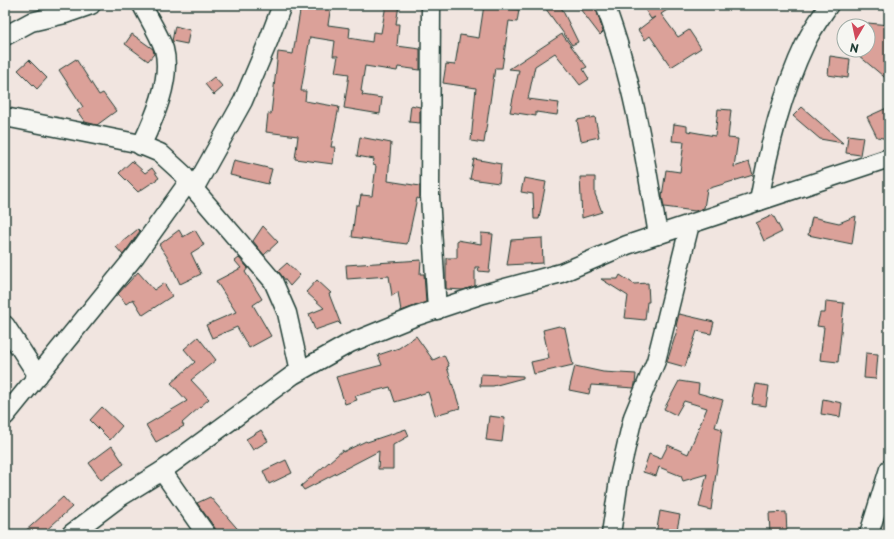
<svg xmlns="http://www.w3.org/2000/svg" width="894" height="539" font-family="'Playpen Sans',sans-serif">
<rect width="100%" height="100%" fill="#f1e5e0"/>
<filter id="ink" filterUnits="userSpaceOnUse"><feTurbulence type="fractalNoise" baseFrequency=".025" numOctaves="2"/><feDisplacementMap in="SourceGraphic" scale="8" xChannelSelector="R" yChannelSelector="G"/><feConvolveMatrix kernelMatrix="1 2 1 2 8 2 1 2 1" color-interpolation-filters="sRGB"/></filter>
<g filter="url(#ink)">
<g fill="#dba199" stroke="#1f3d34">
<path d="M301,5H331L328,25L350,28L349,38L372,42L373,32L381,33L386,5H399L396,24H399L397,46L420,49V70L398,67L397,71L365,66L361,91L363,92L362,95L382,98L380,114L344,108L349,74L335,72L338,56H333L335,41L310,37L301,91H306L305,101L339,107L331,147H335L333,164L295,159L298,136L266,132L268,114H271L278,52L293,54Z"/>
<path d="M484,5L519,10L517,22L509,21L502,68H495L484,143L471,141L476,88L443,83L446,64L455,65L460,35L479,38Z"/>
<path d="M543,5H560L578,42L572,45Z"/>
<path d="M577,5H595L603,32L600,35Z"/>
<path d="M642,5H675L661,14L678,37L689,30L701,48L671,67L650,36L645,40L638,30L655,17L651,19Z"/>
<path d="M868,23L889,25V81L852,50L868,52Z"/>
<path d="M175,26L190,30L187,44L172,41Z"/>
<path d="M132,34L153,49L154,54L148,61L125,44Z"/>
<path d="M562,34L587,67L583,69L589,79L580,85L555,53L535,66L528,99L559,103L557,115L536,112V116L510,112L519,70L509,69Z"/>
<path d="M830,56L850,59L848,78L828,75Z"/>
<path d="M76,59L99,95L103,93L116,111L97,125L85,122L77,111L83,107L59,70Z"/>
<path d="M29,60L47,78L37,89L18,70Z"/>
<path d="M214,77L223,87L214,95L205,84Z"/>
<path d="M411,105L420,107V123L409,122Z"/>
<path d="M802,107L843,143L820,139L793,116Z"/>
<path d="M889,107V139L877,137L867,117Z"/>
<path d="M718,109L731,110L728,138L738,139L734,167L749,162L753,175L707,189L704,208L695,211L664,207L662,196L666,170L680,172L684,142L672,141L674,124L687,126V131L715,136Z"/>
<path d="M595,117L599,137L581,141L577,120Z"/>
<path d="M848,135L863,137L860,155L846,153Z"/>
<path d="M360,137L391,143L388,181L420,186V199L417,198L407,244L352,237L356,205H359L361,195L372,196L376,166L373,165L374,159L357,156Z"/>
<path d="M474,159L501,164L499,183L470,179Z"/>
<path d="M234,160L272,169L268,184L230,175Z"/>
<path d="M132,161L145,173L152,168L159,178L138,192L119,173Z"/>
<path d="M580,177H595V194L602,212L582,218Z"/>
<path d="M524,178L546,182L539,219H534L533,194L521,192Z"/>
<path d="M773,215L782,232L764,241L756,223Z"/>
<path d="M856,216L852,244L808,235L812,217L839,223Z"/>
<path d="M263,226L278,242L264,255L253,241Z"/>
<path d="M138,229L140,231L123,255L116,247Z"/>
<path d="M179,230L183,237L195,230L204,245L191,253L201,274L180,284L168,258L159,245Z"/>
<path d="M481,233L493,234L489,272L478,271L479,267H475V286L463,290L446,289V258H457V240L481,244Z"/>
<path d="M542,238L543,263L507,265L511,240Z"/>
<path d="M239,258L248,268L245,272L262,299L253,305L271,336L249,348L237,327L212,338L206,325L236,312L216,281L241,268L235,261Z"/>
<path d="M421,260L420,274H424L426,302L401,311L398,292L392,296L389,276L347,279L346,265Z"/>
<path d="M287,263L300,275L290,286L278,271Z"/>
<path d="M138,272L154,290L164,283L172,296L143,315L133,299L126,304L118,294Z"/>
<path d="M620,275L634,284L648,283L649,302H647L645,320L625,318L628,296L601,279H618Z"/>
<path d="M317,280L331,293L329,294L341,325L338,322L315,330L309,314L324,308L306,292Z"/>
<path d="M826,301L844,303L838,362L820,360L824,327L817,326L820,313H825Z"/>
<path d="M679,314L714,322L711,334L697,331L685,367L667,362L678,327L676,326Z"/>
<path d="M559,326L565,328L573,365L534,374L531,362L549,358L543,330Z"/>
<path d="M416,336L433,360L444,355L449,366L447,367L460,408L435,415L428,392L395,402L390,387L355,396L357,400L345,404L336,377L382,365L378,355L399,348Z"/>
<path d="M198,337L216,360L191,380L209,399L182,423L184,426L156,442L146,425L187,401L171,383L195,362L184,349Z"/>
<path d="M866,353L878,354L876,379L864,378Z"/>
<path d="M575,366L603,372L636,374L635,384L634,388L591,385L589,394L569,390Z"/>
<path d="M481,374L523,376V378L493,386H480Z"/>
<path d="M679,381L699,384L698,393L723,400L715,427L722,429L711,510L699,507L707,474L683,481L681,476L659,467L656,476L643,472L649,454L661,459L668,445L688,454L707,408L684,401L676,415L664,409Z"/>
<path d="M756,384L769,386L766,406L752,404Z"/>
<path d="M823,399L842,403L840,417L821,414Z"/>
<path d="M102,407L122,426L110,440L90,420Z"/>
<path d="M489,416L505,418L502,442L486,440Z"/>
<path d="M406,429L409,436L393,445V469H378L379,451L304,490L301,486L343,450V452L366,441L367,442Z"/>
<path d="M261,430L268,441L253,450L246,439Z"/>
<path d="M112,446L124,464L101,480L89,463Z"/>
<path d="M286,460L292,473L269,484L263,471Z"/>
<path d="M63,497L72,507L42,534H22Z"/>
<path d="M210,497L242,534H216L215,528L197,503Z"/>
<path d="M660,511L680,515L676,534H656Z"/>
<path d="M786,512L787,534H770L769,513Z"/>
</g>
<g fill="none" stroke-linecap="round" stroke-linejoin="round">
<defs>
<g id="minor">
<path d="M431,5L430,196L437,310"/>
<path d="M605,5C633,79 645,157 658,235"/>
<path d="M5,36L31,22L65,14L91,5"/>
<path d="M5,117L136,143L160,153L183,174L194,189L273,281L287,313L300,371"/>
<path d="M141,146C154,119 172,79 164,49C159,34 149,19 142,5"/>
<path d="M194,189L243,101L268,42L282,5"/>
<path d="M759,201C769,146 782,92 806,42C812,29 821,17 829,5"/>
<path d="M5,325L38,376"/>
<path d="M5,416L136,255L189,181"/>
<path d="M162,471L206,534"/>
<path d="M71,534L120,497L162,471L293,375L350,343L414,317L483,294L561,273L627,245L889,158"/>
<path d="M611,534L620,473L633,417L656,361L690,224"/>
<path d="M869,534L889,469"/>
</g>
</defs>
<use href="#minor" stroke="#1f3d34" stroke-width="21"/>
<use href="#minor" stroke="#f6f6f2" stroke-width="18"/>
</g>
</g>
<rect width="894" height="539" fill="none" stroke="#f6f6f2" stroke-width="20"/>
<rect x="10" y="10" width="874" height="519" fill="none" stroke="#1f3d34" stroke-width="1.5" filter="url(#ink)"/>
<g transform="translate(856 38) rotate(189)"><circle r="19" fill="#f6f6f2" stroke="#a0aca6"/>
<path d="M0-3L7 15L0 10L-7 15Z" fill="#d1495b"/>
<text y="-6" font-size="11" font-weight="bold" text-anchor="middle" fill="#1f3d34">N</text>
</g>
</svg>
